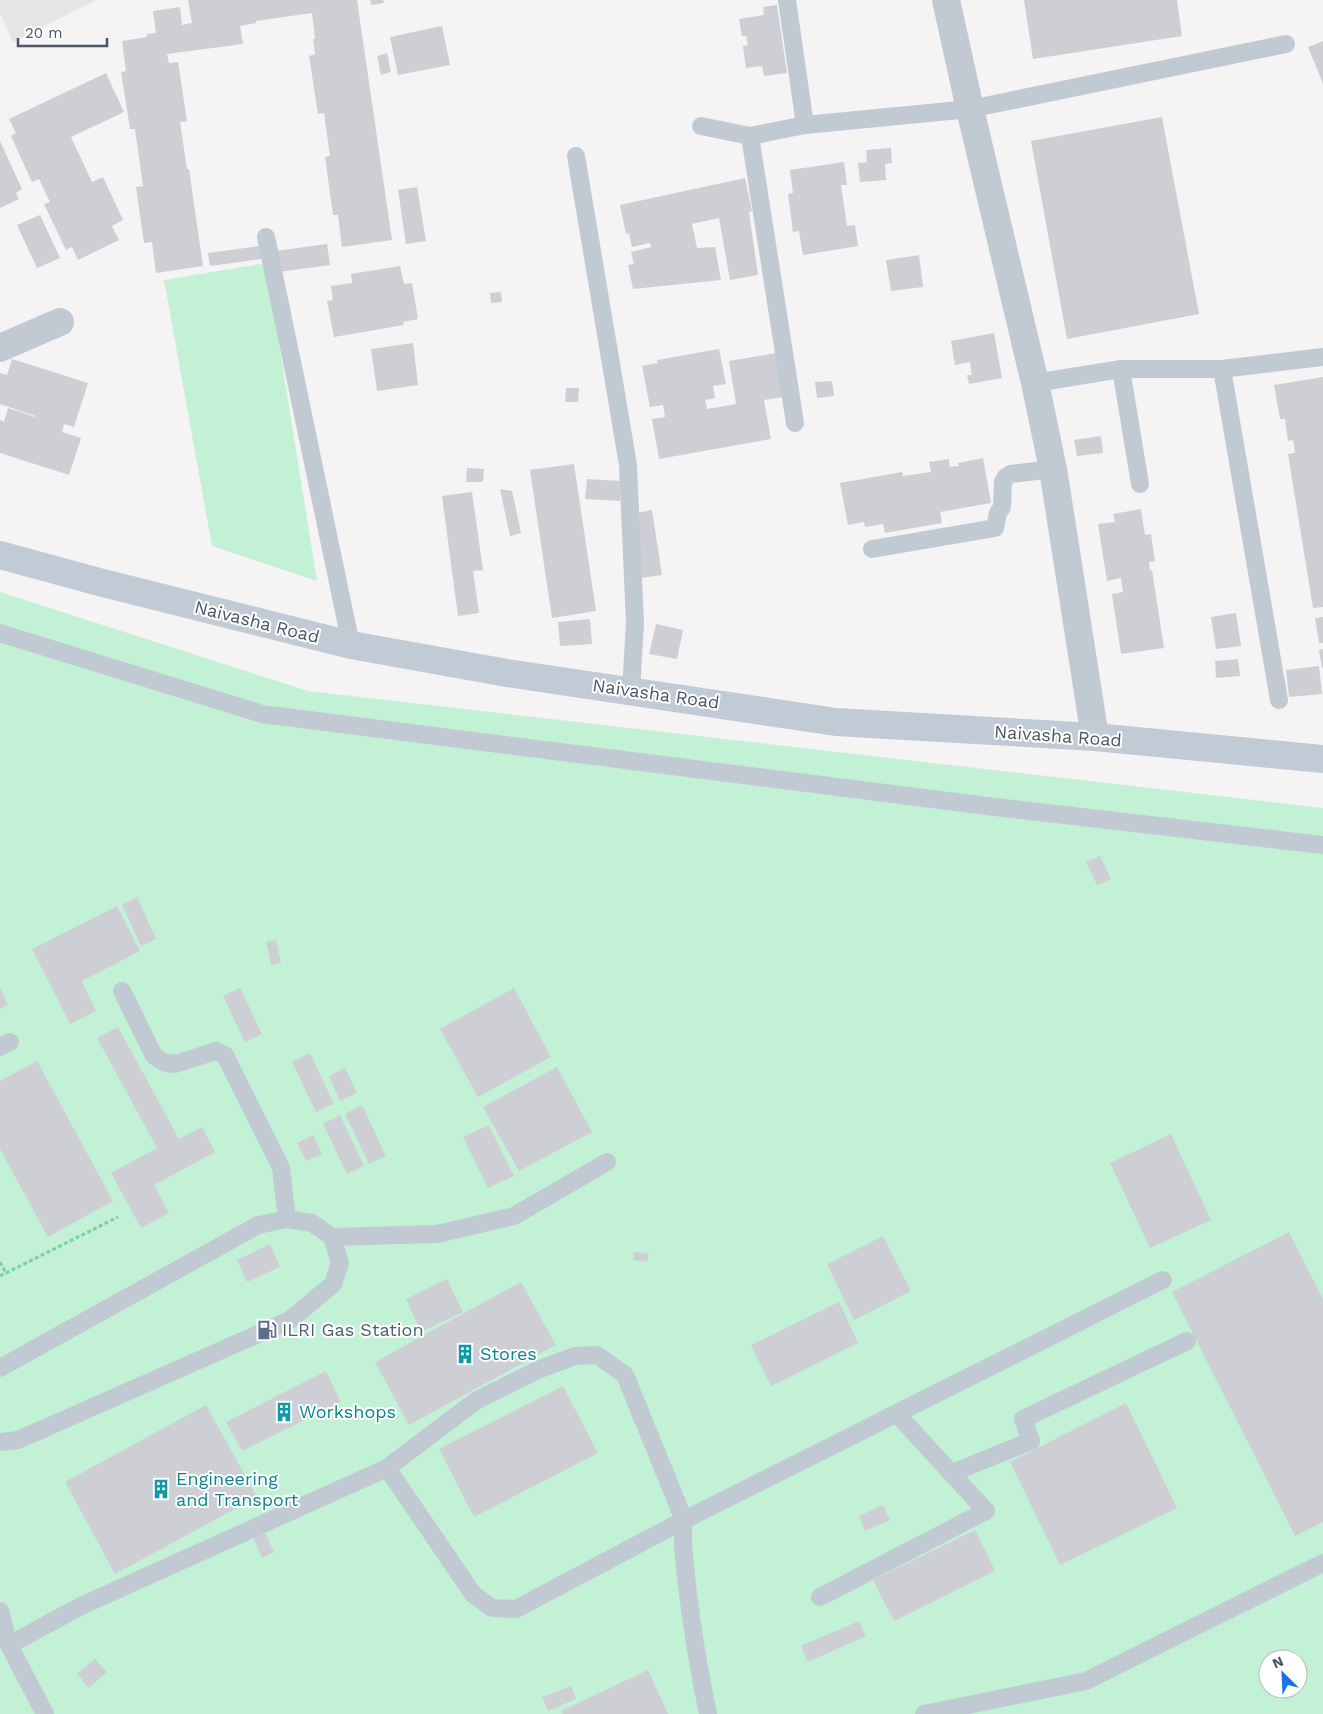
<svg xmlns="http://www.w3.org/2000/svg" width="1323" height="1714" font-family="'Work Sans',sans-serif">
<rect width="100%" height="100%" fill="#f5f3f3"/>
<path fill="#e6e4e5" d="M0,0H96L13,42L0,13Z"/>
<g fill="#c3f1d5" fill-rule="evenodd">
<path d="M266,263L317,581L212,546L164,280Z"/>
<path d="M0,592L308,691L1323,808V1714H0ZM1268,1659H1298V1689H1268Z"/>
</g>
<g fill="#cdcfd5">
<path d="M188,0H357L392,240L342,247L338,215H333L325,157L330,156L324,113L318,114L309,56L315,54L313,39H315L312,13L256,21V23L240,26L243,44L167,54L169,63L178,62L187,121L180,122L187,169H189L203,266L156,273L152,242L144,243L136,187L143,186L135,129H130L121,72L126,71L122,41L147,37V34L156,33L153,11L180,7L182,25L192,23Z"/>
<path d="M370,0H383L384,3L371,5Z"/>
<path d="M1024,0H1177L1182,36L1033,59Z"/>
<path d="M777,5L787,73L764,76L762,66L746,68L743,46L748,45L746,36H742L739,19L764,15L763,7Z"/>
<path d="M442,26L450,65L398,75L390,37Z"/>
<path d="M1323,41V84L1308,47Z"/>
<path d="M387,53L391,72L381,75L377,56Z"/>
<path d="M106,73L124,112L71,137L92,182L103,177L123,220L112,226L119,240L78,260L72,247L66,250L44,204L50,202L39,179L32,182L11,136L16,133L9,119Z"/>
<path d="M1162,117L1199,314L1067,339L1031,141Z"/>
<path d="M0,141L22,189L16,193L19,199L0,208Z"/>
<path d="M891,148L892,163L885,164L886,180L860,182L858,163L867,162L866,150Z"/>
<path d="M844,162L847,185H841L847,226L855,225L858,246L803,255L799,231L793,232L788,194L793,193L790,170Z"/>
<path d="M745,178L752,211L749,212L758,275L730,280L719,218L692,224L697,248L715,247L721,280L633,289L628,265L634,264L631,252L651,247L650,243L632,247L629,233L626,234L620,205Z"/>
<path d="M417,187L426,241L406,244L398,190Z"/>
<path d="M40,215L60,258L37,268L17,225Z"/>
<path d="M327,244L330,265L278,272L275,251Z"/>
<path d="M260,246L262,259L210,266L208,253Z"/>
<path d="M919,255L923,287L891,291L886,260Z"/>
<path d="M400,266L404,284L412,283L418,319L403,322L404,325L334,337L327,301L333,300L331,286L352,283L351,274Z"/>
<path d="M501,292L502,302L491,303L490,293Z"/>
<path d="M994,333L1002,378L969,384L967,375H972L970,362L955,365L951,341Z"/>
<path d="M413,343L418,385L377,391L371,349Z"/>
<path d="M719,349L726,384L713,386L715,398L705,400L707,409L736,404L729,361L776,353L783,397L764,400L771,439L659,459L652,419L665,417L663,405L650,407L642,366L658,363L657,360Z"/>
<path d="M12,359L88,383L74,427L64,424L62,432L81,438L69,475L0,453V420L4,422L8,408L35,417V416L0,404V373L7,375Z"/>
<path d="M1323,377V607L1313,608L1288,454L1295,453L1293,440L1288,441L1285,419H1280L1274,385Z"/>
<path d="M832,381L834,396L817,398L815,382Z"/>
<path d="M566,388H579L578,402H565Z"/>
<path d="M1101,436L1103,453L1077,456L1074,440Z"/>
<path d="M983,458L991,503L940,512L942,523L885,533L883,524L865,527L864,522L848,525L840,483L902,472L903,476L931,472L929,462L949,459L950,467L959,466L958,463Z"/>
<path d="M574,464L596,611L552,618L530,470Z"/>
<path d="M467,468L484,469L483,482H466Z"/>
<path d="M587,479L621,481L620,501L585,499Z"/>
<path d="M500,489L512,491L521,533L510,536Z"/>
<path d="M472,492L483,570L473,571L479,613L458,616L442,496Z"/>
<path d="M1141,509L1145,535L1151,534L1155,561L1149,562L1150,571L1152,570L1164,648L1121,654L1112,594L1123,592L1121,578L1107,581L1098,524L1115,522L1113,514Z"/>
<path d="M652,510L662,575L641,578L630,514Z"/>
<path d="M1236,613L1241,646L1216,649L1211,617Z"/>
<path d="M1323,617V643H1319L1315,618Z"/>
<path d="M590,619L592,644L560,646L558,622Z"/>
<path d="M656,624L683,630L677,659L649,654Z"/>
<path d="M1323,649V668H1322L1319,650Z"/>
<path d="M1238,659L1240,676L1216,678L1215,661Z"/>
<path d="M1319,666L1322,694L1289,697L1286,670Z"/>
<path d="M1100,856L1111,879L1097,885L1086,862Z"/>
<path d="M137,897L156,939L141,946L122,905Z"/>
<path d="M117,906L140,951L82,981L96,1011L70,1024L32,949Z"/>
<path d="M276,940L281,963L271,965L266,942Z"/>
<path d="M0,988L8,1005L0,1009Z"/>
<path d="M240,988L262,1034L245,1042L223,996Z"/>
<path d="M514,988L551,1057L478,1097L440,1029Z"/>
<path d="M118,1027L179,1139L202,1127L215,1152L154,1185L169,1213L141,1228L111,1173L157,1148L97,1038Z"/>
<path d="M310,1053L334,1104L316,1112L292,1062Z"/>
<path d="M37,1061L113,1201L48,1237L0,1149V1081Z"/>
<path d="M557,1067L592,1132L519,1171L483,1107Z"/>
<path d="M345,1068L357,1093L340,1101L329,1076Z"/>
<path d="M362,1105L386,1156L369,1164L345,1114Z"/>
<path d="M340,1115L364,1166L347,1174L323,1124Z"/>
<path d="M489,1125L514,1176L488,1188L463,1137Z"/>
<path d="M1171,1134L1211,1220L1150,1248L1110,1163Z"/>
<path d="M313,1135L322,1154L306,1161L297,1143Z"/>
<path d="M1289,1232L1323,1299V1522L1295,1536L1172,1292Z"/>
<path d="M883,1236L911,1291L854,1320L827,1264Z"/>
<path d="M270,1244L280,1267L247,1282L237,1260Z"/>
<path d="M634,1252L649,1254L647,1262L633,1260Z"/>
<path d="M447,1279L463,1312L421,1332L406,1299Z"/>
<path d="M521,1282L556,1345L409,1425L375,1362Z"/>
<path d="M839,1302L858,1343L771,1386L751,1345Z"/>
<path d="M326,1371L341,1402L242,1451L226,1422Z"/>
<path d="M563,1386L598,1453L474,1517L439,1449Z"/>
<path d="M1126,1403L1177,1508L1060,1565L1010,1462Z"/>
<path d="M206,1405L257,1497L115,1574L65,1482Z"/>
<path d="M883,1505L890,1520L865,1531L859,1516Z"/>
<path d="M262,1526L274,1552L262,1558L250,1531Z"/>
<path d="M975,1530L995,1571L894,1621L873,1580Z"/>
<path d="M859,1621L866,1636L808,1662L801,1646Z"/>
<path d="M95,1659L107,1672L89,1688L77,1674Z"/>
<path d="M648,1670L668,1714H563L561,1711Z"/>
<path d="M571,1686L576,1699L548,1711L542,1697Z"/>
</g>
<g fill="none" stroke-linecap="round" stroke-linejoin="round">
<g stroke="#7ad0a6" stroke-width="3" stroke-dasharray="4 2.5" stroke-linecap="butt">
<path d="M0,1262L6,1273"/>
<path d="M0,1276L118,1217"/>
</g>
<g stroke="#c1cad2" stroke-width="18">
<path d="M787,0L805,125"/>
<path d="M701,126L750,136L805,125L970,109L1286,44"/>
<path d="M750,136L795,423"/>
<path d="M576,156L628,465L635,623L631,691"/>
<path d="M266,237L351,645"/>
<path d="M1121,369L1140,484"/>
<path d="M1222,369L1279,700"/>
<path d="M1035,383L1121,369H1222L1323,357"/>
<path d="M872,549L995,528L998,513L1002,507L1003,482L1006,477L1011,474L1053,469"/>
<path d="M0,633L262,714L995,807L1323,845"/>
<path d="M0,1047L10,1042"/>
<path d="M332,1237L437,1234L514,1216L607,1162"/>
<path d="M0,1368L258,1225L287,1219L281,1168L225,1055L216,1051L175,1064L166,1063L154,1056L122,991"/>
<path d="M0,1442L18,1440L290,1320L333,1284L340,1263L332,1237L312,1223L287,1219"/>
<path d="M387,1468L473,1594L492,1608L516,1609L684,1520L1163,1280"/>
<path d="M952,1473L1031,1441L1023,1419L1187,1341"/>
<path d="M820,1597L986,1511L897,1414"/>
<path d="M0,1611L9,1645L45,1714"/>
<path d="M9,1645L81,1606L387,1468L477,1400L540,1369L575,1356L597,1355L625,1375L684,1520C681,1541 685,1564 687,1585C692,1629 699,1671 708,1714"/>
<path d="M924,1714L1086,1681L1323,1563"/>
</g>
<g stroke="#c1cad2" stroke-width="28">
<path d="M946,0L970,109L1035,383L1053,469L1095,737"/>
<path d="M0,348L60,322"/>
</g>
<path stroke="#c1cbd6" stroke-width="28" d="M0,555L99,582L351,645L507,673L836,722L1095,737L1323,759"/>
</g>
<defs>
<symbol id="fuel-bare" viewBox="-9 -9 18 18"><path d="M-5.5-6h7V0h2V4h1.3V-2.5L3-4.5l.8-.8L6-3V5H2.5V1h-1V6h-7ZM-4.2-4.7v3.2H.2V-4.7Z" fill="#5c6f8a" stroke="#fff" stroke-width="2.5" paint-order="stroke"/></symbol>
<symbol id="building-bare" viewBox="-9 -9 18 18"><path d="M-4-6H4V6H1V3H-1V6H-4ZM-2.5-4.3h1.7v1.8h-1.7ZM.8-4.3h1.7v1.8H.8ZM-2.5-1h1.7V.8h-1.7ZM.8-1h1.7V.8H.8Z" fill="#0f9aa8" stroke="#fff" stroke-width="2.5" paint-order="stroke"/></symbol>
</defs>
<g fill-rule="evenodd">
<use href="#fuel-bare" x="253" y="1316" width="28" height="28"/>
<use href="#building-bare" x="451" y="1340" width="28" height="28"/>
<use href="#building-bare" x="270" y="1398" width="28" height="28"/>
<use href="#building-bare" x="147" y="1475" width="28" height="28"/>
</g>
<g text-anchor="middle" stroke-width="4" stroke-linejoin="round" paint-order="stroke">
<g font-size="18" fill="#4a5661" stroke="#fff">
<text transform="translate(257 622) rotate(14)" y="6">Naivasha Road</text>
<text transform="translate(656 694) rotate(8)" y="6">Naivasha Road</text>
<text transform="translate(1058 736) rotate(4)" y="6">Naivasha Road</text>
</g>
<g font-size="18" fill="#4e5e75" stroke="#fff" text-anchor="start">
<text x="282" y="1336">ILRI Gas Station</text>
</g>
<g font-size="18" fill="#0d838f" stroke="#fff" text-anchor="start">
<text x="480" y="1360">Stores</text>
<text x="299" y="1418">Workshops</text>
<text x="176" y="1485">Engineering<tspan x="176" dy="21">and Transport</tspan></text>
</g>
</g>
<g transform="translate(1283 1674) rotate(336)"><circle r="24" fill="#ffffff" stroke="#b7bbc0"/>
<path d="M0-4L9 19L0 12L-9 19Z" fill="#1a73e8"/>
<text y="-8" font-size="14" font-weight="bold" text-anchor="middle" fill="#4a5661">N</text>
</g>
<path d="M18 38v8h89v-8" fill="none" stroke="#4a5661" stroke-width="2.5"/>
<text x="25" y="38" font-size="15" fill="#4a5661" stroke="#ffffff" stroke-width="4" paint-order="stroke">20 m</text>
</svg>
